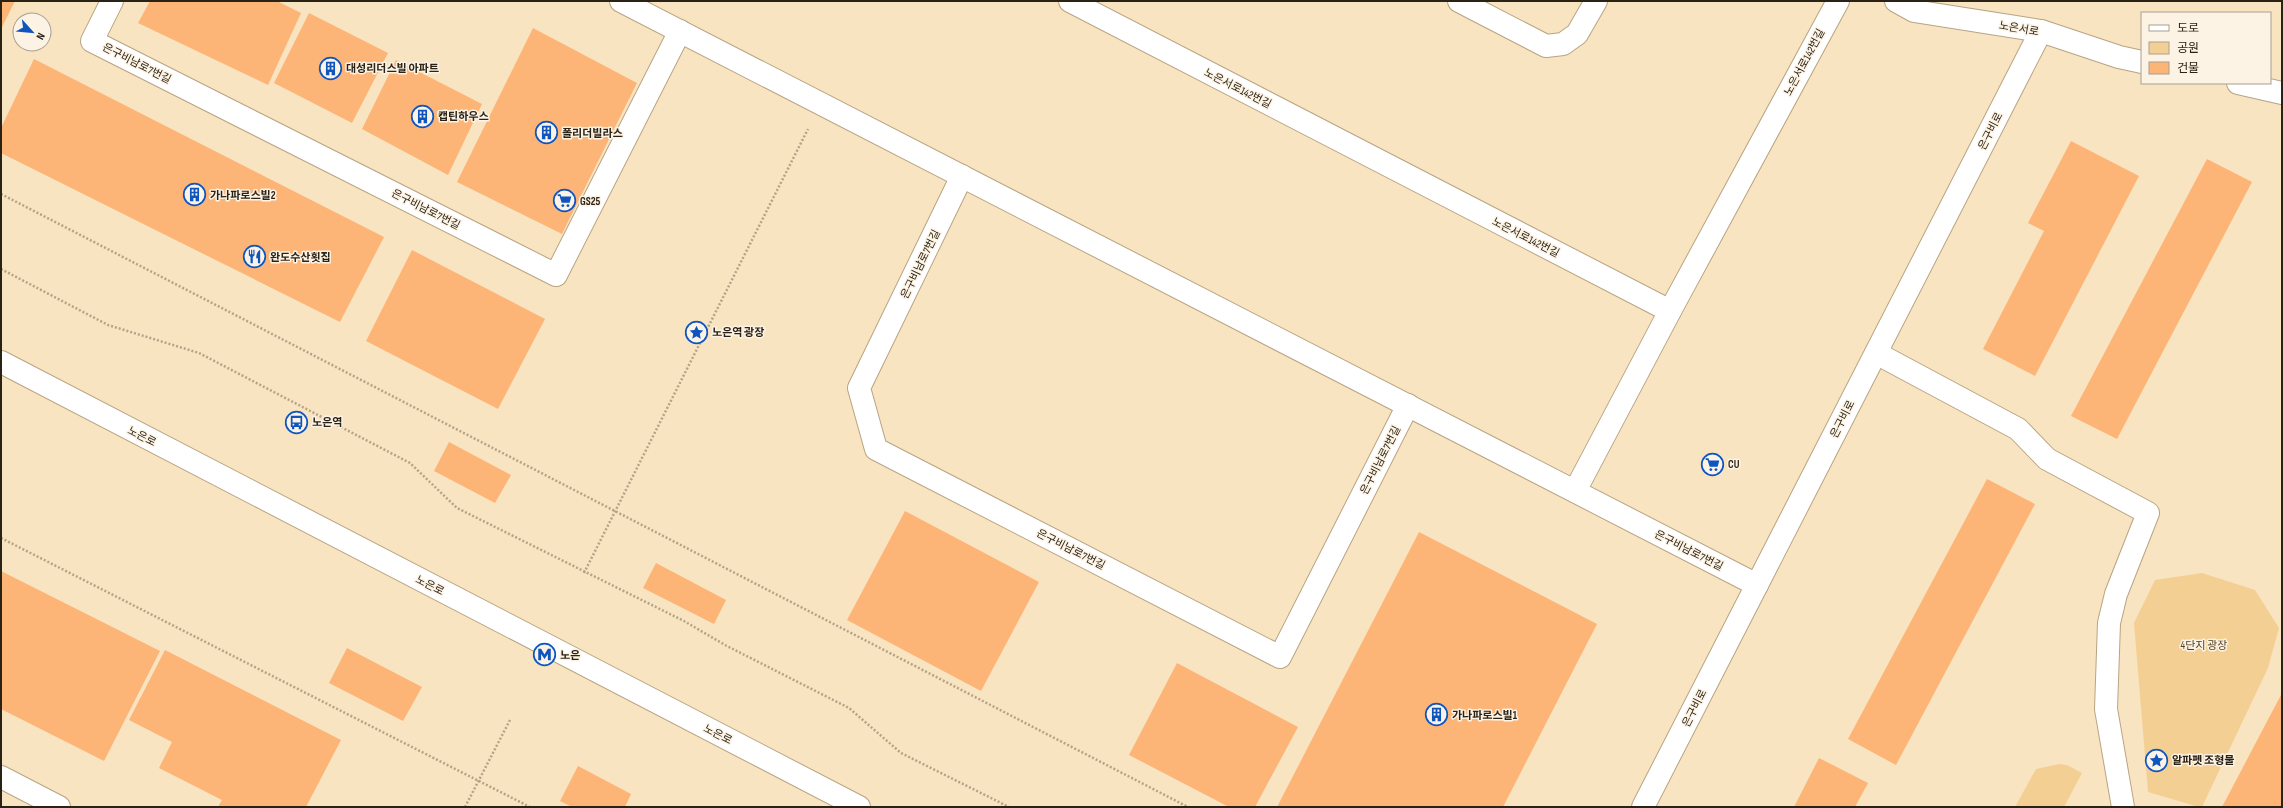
<svg xmlns="http://www.w3.org/2000/svg" width="2283" height="808" font-family="'Sofia Sans Condensed','Noto Sans KR',sans-serif">
<rect width="100%" height="100%" fill="#f9e4c1"/>
<g fill="#f4cf93">
<path d="M2202,573L2255,590L2279,628L2268,668L2202,807H2199L2148,792L2134,623L2155,580Z"/>
<path d="M2059,764L2067,765L2082,773L2064,807H2015L2036,769Z"/>
</g>
<g fill="#fdb477">
<path d="M1,1H15L1,29Z"/>
<path d="M150,1H277L301,13L268,85L138,23Z"/>
<path d="M309,13L388,53L352,123L274,83Z"/>
<path d="M533,28L637,83L562,234L457,182Z"/>
<path d="M34,59L384,237L340,322L1,153V128Z"/>
<path d="M396,60L482,104L448,175L362,129Z"/>
<path d="M2071,141L2139,176L2035,376L1983,349L2044,231L2028,223Z"/>
<path d="M2207,159L2252,182L2117,439L2071,416Z"/>
<path d="M412,250L545,319L498,409L366,341Z"/>
<path d="M449,442L511,475L495,503L434,471Z"/>
<path d="M1987,479L2035,504L1896,765L1848,739Z"/>
<path d="M905,511L1039,582L981,691L847,620Z"/>
<path d="M1419,532L1597,624L1503,807H1277Z"/>
<path d="M656,563L726,600L714,624L643,588Z"/>
<path d="M1,571L160,651L104,761L1,709Z"/>
<path d="M347,648L422,687L403,721L329,683Z"/>
<path d="M165,650L341,740L306,807H218L222,800L159,768L172,742L129,720Z"/>
<path d="M1177,663L1298,727L1255,807H1229L1129,755Z"/>
<path d="M2282,693V807H2222Z"/>
<path d="M1819,758L1868,783L1855,807H1794Z"/>
<path d="M578,766L631,794L625,807H572L560,801Z"/>
</g>
<g fill="none" stroke-linecap="round" stroke-linejoin="round">
<defs>
<g id="minor">
<path d="M112,1L92,41L556,275L680,31"/>
<path d="M621,1L1757,585"/>
<path d="M1070,1L1670,311"/>
<path d="M1459,1L1546,46L1563,44L1577,34L1596,1"/>
<path d="M1896,1L1914,11L2041,31L2119,57L2142,62"/>
<path d="M2238,83L2282,93"/>
<path d="M962,176L859,388L876,449L1280,657L1408,405"/>
<path d="M1876,353L2018,429L2047,459L2148,513L2116,594L2109,623L2106,709L2123,807"/>
<path d="M1,362L859,807"/>
<path d="M1575,491L1670,311L1838,1"/>
<path d="M1,777L59,807"/>
<path d="M1643,807L2041,31"/>
</g>
</defs>
<use href="#minor" stroke="#b8a483" stroke-width="24"/>
<g stroke="#b4a388" stroke-width="2.5" stroke-dasharray="2 2" stroke-linecap="butt">
<path d="M1,194L1188,807"/>
<path d="M1,269L108,325L199,353L410,463L457,508L684,621L725,645L849,708L901,753L1009,807"/>
<path d="M1,538L530,807"/>
<path d="M584,573L808,129"/>
<path d="M465,807L510,720"/>
</g>
<use href="#minor" stroke="#fff" stroke-width="22"/>
</g>
<defs>
<symbol id="building-ring" viewBox="-11 -11 22 22"><circle r="9.5" fill="#fcf3e5" stroke="#0e55bf" stroke-width="1.5"/><path d="M-4-6H4V6H1V3H-1V6H-4ZM-2.5-4.3h1.7v1.8h-1.7ZM.8-4.3h1.7v1.8H.8ZM-2.5-1h1.7V.8h-1.7ZM.8-1h1.7V.8H.8Z" fill="#0e55bf"/></symbol>
<symbol id="supermarket-ring" viewBox="-11 -11 22 22"><circle r="9.5" fill="#fcf3e5" stroke="#0e55bf" stroke-width="1.5"/><path d="M-6-5.5h2.5l.6 2H6L4.5 2H-2.5L-4.4-4H-6ZM-1.5 3.2a1.3 1.3 0 1 0 .1 0ZM3 3.2a1.3 1.3 0 1 0 .1 0Z" fill="#0e55bf"/></symbol>
<symbol id="restaurant-ring" viewBox="-11 -11 22 22"><circle r="9.5" fill="#fcf3e5" stroke="#0e55bf" stroke-width="1.5"/><path d="M-5-6h1v4h1v-4h1v4h1v-4h1v5L-1.5 .5V6h-2V.5L-5-1ZM5-6V6H3V1.5H1.5Q1.5-4 5-6Z" fill="#0e55bf"/></symbol>
<symbol id="sight-ring" viewBox="-11 -11 22 22"><circle r="9.5" fill="#fcf3e5" stroke="#0e55bf" stroke-width="1.5"/><path d="M0-6L1.8-2.2L6-1.7L2.9 1.2L3.7 5.4L0 3.3L-3.7 5.4L-2.9 1.2L-6-1.7L-1.8-2.2Z" fill="#0e55bf"/></symbol>
<symbol id="bus-ring" viewBox="-11 -11 22 22"><circle r="9.5" fill="#fcf3e5" stroke="#0e55bf" stroke-width="1.5"/><path d="M-5-6H5V4H4V6H2V4H-2V6H-4V4H-5ZM-3.5-4V0h7V-4ZM-3.5 1.2v1.5H-2V1.2ZM2 1.2v1.5H3.5V1.2Z" fill="#0e55bf"/></symbol>
<symbol id="metro-ring" viewBox="-11 -11 22 22"><circle r="9.5" fill="#fcf3e5" stroke="#0e55bf" stroke-width="1.5"/><path d="M-5.5 5V-5H-3L0 0L3-5H5.5V5H3V-.5L0 4L-3-.5V5Z" fill="#0e55bf"/></symbol>
</defs>
<g fill-rule="evenodd">
<use href="#building-ring" x="318" y="56" width="25" height="25"/>
<use href="#building-ring" x="410" y="104" width="25" height="25"/>
<use href="#building-ring" x="534" y="120" width="25" height="25"/>
<use href="#building-ring" x="182" y="182" width="25" height="25"/>
<use href="#supermarket-ring" x="552" y="188" width="25" height="25"/>
<use href="#restaurant-ring" x="242" y="244" width="25" height="25"/>
<use href="#sight-ring" x="684" y="320" width="25" height="25"/>
<use href="#bus-ring" x="284" y="410" width="25" height="25"/>
<use href="#supermarket-ring" x="1700" y="452" width="25" height="25"/>
<use href="#metro-ring" x="532" y="642" width="25" height="25"/>
<use href="#building-ring" x="1424" y="702" width="25" height="25"/>
<use href="#sight-ring" x="2144" y="748" width="25" height="25"/>
</g>
<g text-anchor="middle" stroke-width="3" stroke-linejoin="round" paint-order="stroke">
<g font-size="11" fill="#2a2215" stroke="#fcf3e5">
<text transform="translate(2019 28) rotate(10)" y="4">노은서로</text>
<text transform="translate(1804 62) rotate(-62)" y="4">노은서로142번길</text>
<text transform="translate(137 63) rotate(27)" y="4">은구비남로7번길</text>
<text transform="translate(1238 88) rotate(27)" y="4">노은서로142번길</text>
<text transform="translate(1990 131) rotate(-63)" y="4">은구비로</text>
<text transform="translate(426 209) rotate(27)" y="4">은구비남로7번길</text>
<text transform="translate(1526 237) rotate(27)" y="4">노은서로142번길</text>
<text transform="translate(920 264) rotate(-64)" y="4">은구비남로7번길</text>
<text transform="translate(1842 419) rotate(-63)" y="4">은구비로</text>
<text transform="translate(142 436) rotate(27)" y="4">노은로</text>
<text transform="translate(1380 460) rotate(-63)" y="4">은구비남로7번길</text>
<text transform="translate(1071 549) rotate(27)" y="4">은구비남로7번길</text>
<text transform="translate(1689 550) rotate(27)" y="4">은구비남로7번길</text>
<text transform="translate(430 585) rotate(27)" y="4">노은로</text>
<text transform="translate(1694 708) rotate(-63)" y="4">은구비로</text>
<text transform="translate(718 734) rotate(27)" y="4">노은로</text>
</g>
<g font-size="11" font-weight="bold" fill="#2a2215" stroke="#fcf3e5" text-anchor="start">
<text x="346" y="72">대성리더스빌 아파트</text>
<text x="438" y="120">캡틴하우스</text>
<text x="562" y="137">폴리더빌라스</text>
<text x="210" y="199">가나파로스빌2</text>
<text x="580" y="205">GS25</text>
<text x="270" y="261">완도수산횟집</text>
<text x="712" y="336">노은역 광장</text>
<text x="312" y="426">노은역</text>
<text x="1728" y="468">CU</text>
<text x="560" y="659">노은</text>
<text x="1452" y="719">가나파로스빌1</text>
<text x="2172" y="764">알파펫 조형물</text>
</g>
<g font-size="11" fill="#54401d" stroke="#fcf3e5">
<text x="2204" y="649">4단지 광장</text>
</g>
</g>
<rect width="2283" height="808" fill="none" stroke="#2a2215" stroke-width="4"/>
<rect x="2141" y="12" width="130" height="72" fill="#fcf3e5" stroke="#a89f92"/>
<rect x="2149" y="25" width="20" height="6" fill="#ffffff" stroke="#a89f92"/>
<text x="2177" y="32" font-size="12" fill="#2a2215">도로</text>
<rect x="2149" y="42" width="20" height="12" fill="#f4cf93" stroke="#a89f92"/>
<text x="2177" y="52" font-size="12" fill="#2a2215">공원</text>
<rect x="2149" y="62" width="20" height="12" fill="#fdb477" stroke="#a89f92"/>
<text x="2177" y="72" font-size="12" fill="#2a2215">건물</text>
<g transform="translate(32 32) rotate(117)"><circle r="19" fill="#fcf3e5" stroke="#a89f92"/>
<path d="M0-3L7 15L0 10L-7 15Z" fill="#0e55bf"/>
<text y="-6" font-size="11" font-weight="bold" text-anchor="middle" fill="#2a2215">N</text>
</g>
</svg>
